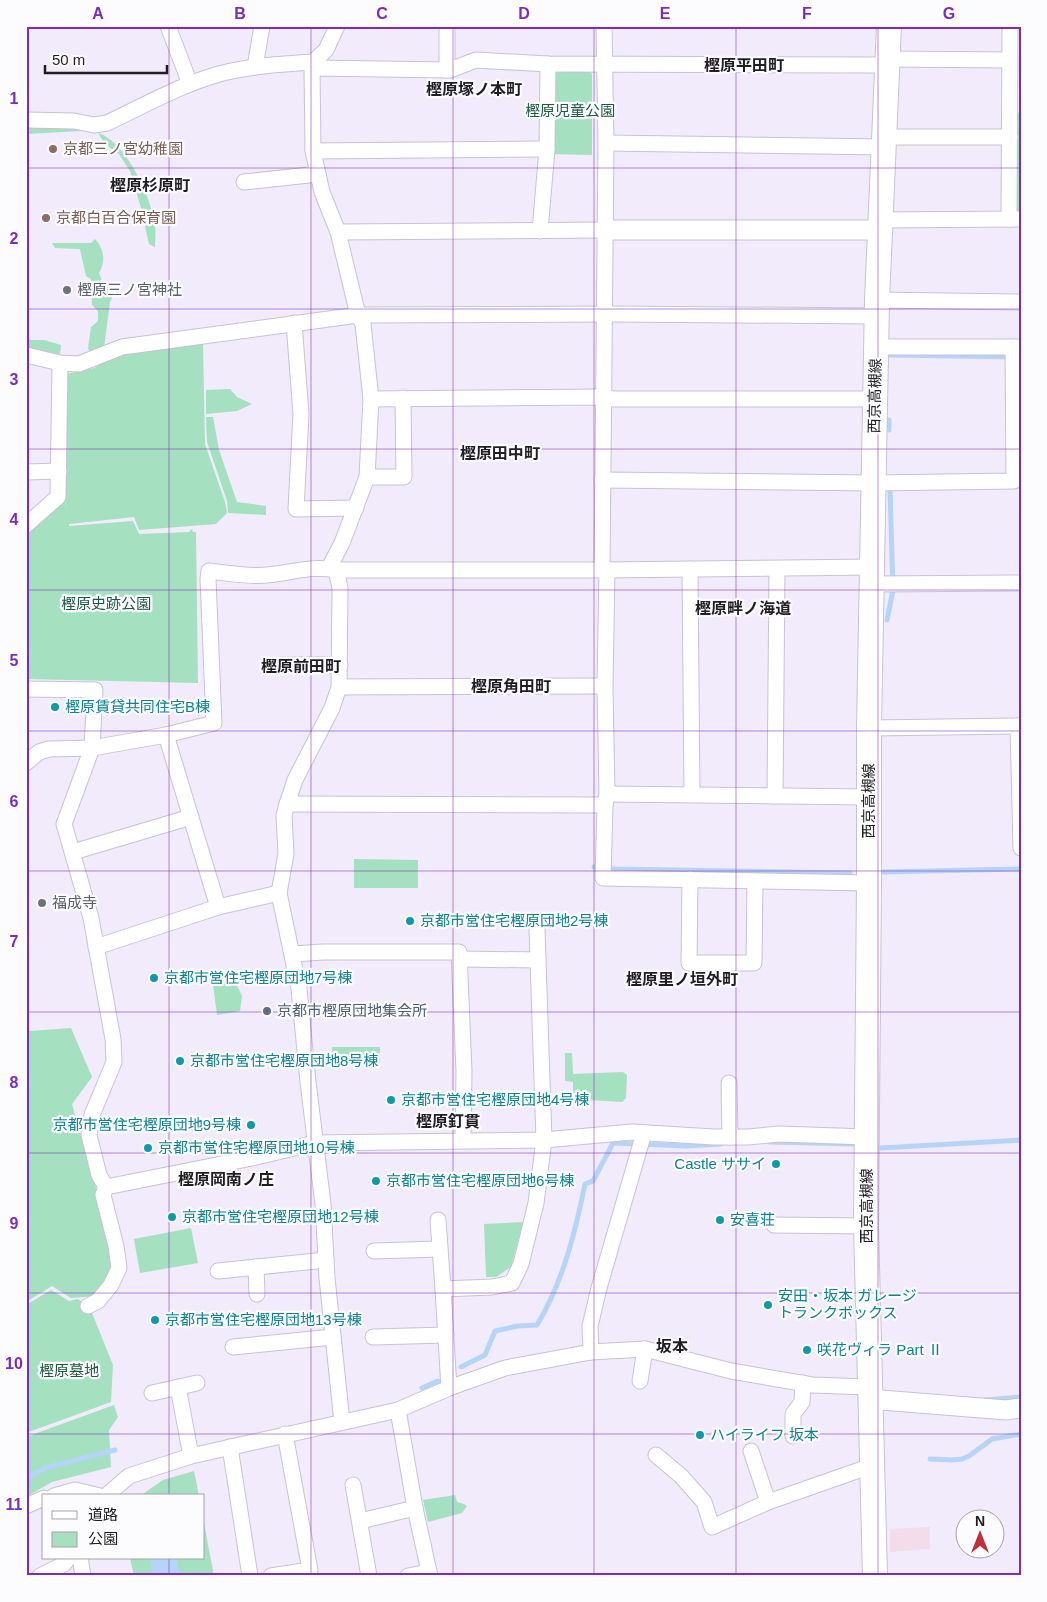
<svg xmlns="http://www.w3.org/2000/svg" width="1047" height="1602" font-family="Arial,'Noto Sans JP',sans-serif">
<rect width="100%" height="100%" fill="#f1ebfb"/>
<path fill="#f3ddea" d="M930,1527V1549L890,1552V1529Z"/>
<g fill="#a5e0c0">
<path d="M549,71H589L592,74V155L548,154Z"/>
<path d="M1021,111V213H1017V114Z"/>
<path d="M74,125L82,131L26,134V126Z"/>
<path d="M98,133C126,141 153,200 155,227C156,233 155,240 155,247L149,244L141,208L130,171L119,154L105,144Z"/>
<path d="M95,239C104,248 106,262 99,273L103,284L112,286V298L110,302L104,348L90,353L88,348L91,327L98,321V311L92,305L91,279L86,276L80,249L55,248L52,243H91Z"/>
<path d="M26,330L28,331L30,340H44L61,345L60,354L36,351L26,348Z"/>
<path d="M203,344L205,444L225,502L227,513L216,524L139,530L134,517L69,524V526L133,521L139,534L189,532L192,529L193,532H196L198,683L26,679V529L65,500L67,510L65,497L66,374L94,368L117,354Z"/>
<path d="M230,389L237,397L252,404L237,411L206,414V390Z"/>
<path d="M206,417H213L219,450L237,502L266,506V515L228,513L227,501L207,442Z"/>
<path d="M354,859L418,860V888H354Z"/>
<path d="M235,981L242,996L240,1011L217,1015L213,984Z"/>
<path d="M26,1025L30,1031L71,1028L92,1077L72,1104L117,1262L97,1296L71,1298L52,1286L26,1302Z"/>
<path d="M332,1047H380V1063H333Z"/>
<path d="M565,1053H572L573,1074L623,1072L627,1075L626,1098L622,1102L573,1099V1082L565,1081Z"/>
<path d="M523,1222L511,1267L496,1277H486L484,1224Z"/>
<path d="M191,1228L198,1263L140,1273L134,1239Z"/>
<path d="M51,1290L69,1301L78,1299L90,1308L113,1365L111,1402L26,1433V1305Z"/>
<path d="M114,1405L118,1417L109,1430L111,1467L52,1482L26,1497V1437Z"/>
<path d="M194,1471L199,1496H140L163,1480Z"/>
<path d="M455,1495L457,1502L464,1504L467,1506L462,1513L428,1522L423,1500Z"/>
<path d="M204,1523L214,1576H134L130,1558H204Z"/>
</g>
<path fill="#b6d4f8" d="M150,1558H177L180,1576H153Z"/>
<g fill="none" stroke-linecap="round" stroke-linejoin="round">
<g stroke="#b6d4f8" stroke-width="5">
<path d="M890,355L1021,357"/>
<path d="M889,420V430"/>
<path d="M887,620L893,590L890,490"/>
<path d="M594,867L615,869L850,873"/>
<path d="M883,872L1021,869"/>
<path d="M770,1142L854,1144"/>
<path d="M880,1148L1021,1140"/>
<path d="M461,1367L485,1355L495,1331L518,1326L537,1325C563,1282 575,1233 585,1184L593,1181L613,1143L687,1146L721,1144"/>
<path d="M422,1388L438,1381"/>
<path d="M985,1400L1021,1397"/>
<path d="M930,1459L952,1460L962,1459L969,1456L992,1439L1021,1434"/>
<path d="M26,1479L45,1468L115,1450"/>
</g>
<defs>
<g id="minor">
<path d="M168,26L190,84"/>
<path d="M447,26V70"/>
<path d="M888,59L1009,60"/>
<path d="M313,62L312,68L313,151L322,192L338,232L358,315L363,324L371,399L367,477L342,543L329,568"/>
<path d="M255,67L262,26"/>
<path d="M312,68L450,70L476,60L548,64L887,65"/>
<path d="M26,120L74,121L94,125L107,123C143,106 180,85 219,74C250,66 281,64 313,62L326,50L337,26"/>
<path d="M884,137H1010"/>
<path d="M606,143L883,147"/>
<path d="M313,151L547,149"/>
<path d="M244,182L318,174"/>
<path d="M1009,219L1010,26"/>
<path d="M881,220L1021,219"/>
<path d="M540,231L547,149L548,64"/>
<path d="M338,232L605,230"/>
<path d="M877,300L1021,302"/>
<path d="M294,323L301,414L296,509L356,508"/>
<path d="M876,347H1021"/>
<path d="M26,355L60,363L79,364L122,347L358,315L616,314L877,316"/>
<path d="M371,399L596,397L614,399H875"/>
<path d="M26,472L59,471"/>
<path d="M367,477H404L403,398"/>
<path d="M602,480L874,483L1014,481L1013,347"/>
<path d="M26,525L58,497L60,363"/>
<path d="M607,569L605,686L607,794L605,805L603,878L869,883"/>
<path d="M690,569L692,794"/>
<path d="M336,570L340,588L339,687L332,708L295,780L287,804L284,815L286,854L279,893L299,989L308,1082L323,1204L327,1278L342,1422"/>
<path d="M602,570L606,143L604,26"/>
<path d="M872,584L1021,583"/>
<path d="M281,665H340"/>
<path d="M339,687L605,686"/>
<path d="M26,689L95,690L92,748L64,824L91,918L113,1039L114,1062L92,1115L89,1135L99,1175L106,1187L252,1158L315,1143L544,1140L632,1132L714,1137H748L779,1134L867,1137"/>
<path d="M1018,726L1021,848"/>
<path d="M869,728L1021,726"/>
<path d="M166,735L218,907"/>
<path d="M26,763L39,752L49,749L92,748L166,735L214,723L208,579L209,571C228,573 248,577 267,575C292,573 311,565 336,570H602L873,567"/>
<path d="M607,794L869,797"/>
<path d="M775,796L777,569"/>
<path d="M287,804L605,805"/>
<path d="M73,852L191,817"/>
<path d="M690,879L689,963H754L755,881"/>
<path d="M537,929L538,960"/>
<path d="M96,947L218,907L279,893"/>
<path d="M293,954L323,952H459L464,1071L463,1140"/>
<path d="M729,1083L730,1137"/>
<path d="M438,1220L443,1289"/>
<path d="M774,1225L866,1226"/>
<path d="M374,1251L440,1249"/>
<path d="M256,1267L257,1294"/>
<path d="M218,1271L326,1260"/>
<path d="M88,1306L98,1301L111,1285L119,1268L116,1246L103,1195L106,1187"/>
<path d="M373,1337L446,1335"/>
<path d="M233,1347L333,1337"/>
<path d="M591,1352L590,1326L599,1288L644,1133"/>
<path d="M640,1381L645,1349"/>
<path d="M178,1387L191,1456"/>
<path d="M449,1388L443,1289L492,1287L512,1283L521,1264L536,1203L544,1140L538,960L460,959"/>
<path d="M152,1393L197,1383"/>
<path d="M398,1410L415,1508L430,1576"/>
<path d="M793,1436V1414L802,1402L803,1383"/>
<path d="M230,1447L250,1576"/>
<path d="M751,1451L768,1502"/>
<path d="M656,1455L681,1476L704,1502L712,1527L768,1502L871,1466"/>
<path d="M353,1485L369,1576"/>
<path d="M54,1496L75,1490L100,1496"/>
<path d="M106,1496L129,1476L191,1456L398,1410L449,1388L505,1368L591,1352L645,1349L731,1371L812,1385L869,1387"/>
<path d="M26,1506L44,1498"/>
<path d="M360,1521L415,1508"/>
<path d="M80,1558L83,1576"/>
<path d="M40,1576L64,1564L68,1558"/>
<path d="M271,1576L310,1570L285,1434"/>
<path d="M408,1576L429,1572"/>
</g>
<g id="tertiary">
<path d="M605,230H880"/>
<path d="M869,1399L1006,1410L1021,1408"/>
</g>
<path id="primary" d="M875,1576L866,1226L869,883V728L877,300L889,26"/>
</defs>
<use href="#minor" stroke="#c8c2d2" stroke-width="17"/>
<use href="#tertiary" stroke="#c8c2d2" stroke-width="21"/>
<use href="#primary" stroke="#c8c2d2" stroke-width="26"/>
<use href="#minor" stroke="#fff" stroke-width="15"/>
<use href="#tertiary" stroke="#fff" stroke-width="19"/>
<use href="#primary" stroke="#fff" stroke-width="24"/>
</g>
<path fill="none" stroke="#7b2cbf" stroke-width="1" stroke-opacity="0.55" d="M169,26V1496M311,26V1576M453,26V1576M594,26V1576M736,26V1576M878,26V1576M26,168H1021M26,309H1021M26,449H1021M26,590H1021M26,731H1021M26,871H1021M26,1012H1021M26,1153H1021M26,1293H1021M26,1434H1021M169,1558V1576"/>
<g fill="#8d6e63" stroke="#fcfbfe" stroke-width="2">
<circle cx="53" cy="149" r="5"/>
<circle cx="46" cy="218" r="5"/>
</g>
<g fill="#6b7280" stroke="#fcfbfe" stroke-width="2">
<circle cx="67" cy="290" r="5"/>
<circle cx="42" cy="903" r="5"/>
</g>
<g fill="#0f9aa8" stroke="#fcfbfe" stroke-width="2">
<circle cx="55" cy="707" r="5"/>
<circle cx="410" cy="921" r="5"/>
<circle cx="154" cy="978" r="5"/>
<circle cx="180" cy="1061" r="5"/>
<circle cx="391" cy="1100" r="5"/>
<circle cx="251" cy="1125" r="5"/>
<circle cx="148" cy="1148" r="5"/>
<circle cx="776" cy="1164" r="5"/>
<circle cx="376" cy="1181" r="5"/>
<circle cx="172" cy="1217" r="5"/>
<circle cx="720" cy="1220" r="5"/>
<circle cx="768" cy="1305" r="5"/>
<circle cx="155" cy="1320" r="5"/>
<circle cx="807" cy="1350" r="5"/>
<circle cx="700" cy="1435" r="5"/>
</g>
<circle fill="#5c6f8a" stroke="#fcfbfe" stroke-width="2" cx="267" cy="1011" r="5"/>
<g text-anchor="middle" stroke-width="4.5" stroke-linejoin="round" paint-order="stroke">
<g font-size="15" fill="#1d5a3f" stroke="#fcfbfe">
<text x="570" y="116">樫原児童公園</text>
<text x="106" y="609">樫原史跡公園</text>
<text x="69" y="1376">樫原墓地</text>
</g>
<g font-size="15" fill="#785e54" stroke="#fcfbfe" text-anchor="start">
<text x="63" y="154">京都三ノ宮幼稚園</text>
<text x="56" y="223">京都白百合保育園</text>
</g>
<g font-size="15" fill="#5b616d" stroke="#fcfbfe" text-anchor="start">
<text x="77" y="295">樫原三ノ宮神社</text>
<text x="52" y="908">福成寺</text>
</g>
<g font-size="15" fill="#201e23" stroke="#fcfbfe">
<text transform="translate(875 396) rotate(-89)" y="5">西京高槻線</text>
<text transform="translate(869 801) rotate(-90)" y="5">西京高槻線</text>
<text transform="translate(867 1206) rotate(-90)" y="5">西京高槻線</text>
</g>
<g font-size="15" fill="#0d838f" stroke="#fcfbfe" text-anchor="start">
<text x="65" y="712">樫原賃貸共同住宅B棟</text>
<text x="420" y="926">京都市営住宅樫原団地2号棟</text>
<text x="164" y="983">京都市営住宅樫原団地7号棟</text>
<text x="190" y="1066">京都市営住宅樫原団地8号棟</text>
<text x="401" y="1105">京都市営住宅樫原団地4号棟</text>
<text x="241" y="1130" text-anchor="end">京都市営住宅樫原団地9号棟</text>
<text x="158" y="1153">京都市営住宅樫原団地10号棟</text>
<text x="766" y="1169" text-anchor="end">Castle ササイ</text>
<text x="386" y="1186">京都市営住宅樫原団地6号棟</text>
<text x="182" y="1222">京都市営住宅樫原団地12号棟</text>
<text x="730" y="1225">安喜荘</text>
<text x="778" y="1301">安田・坂本 ガレージ<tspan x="778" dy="17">トランクボックス</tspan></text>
<text x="165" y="1325">京都市営住宅樫原団地13号棟</text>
<text x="817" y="1355">咲花ヴィラ Part Ⅱ</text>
<text x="710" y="1440">ハイライフ 坂本</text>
</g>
<g font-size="15" fill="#4e5e75" stroke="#fcfbfe" text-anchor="start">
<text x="277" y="1016">京都市樫原団地集会所</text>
</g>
<g font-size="16" font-weight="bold" fill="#201e23" stroke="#fcfbfe">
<text x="744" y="71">樫原平田町</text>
<text x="474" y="95">樫原塚ノ本町</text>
<text x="150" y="191">樫原杉原町</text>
<text x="500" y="459">樫原田中町</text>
<text x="743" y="614">樫原畔ノ海道</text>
<text x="301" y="672">樫原前田町</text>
<text x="511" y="692">樫原角田町</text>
<text x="682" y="985">樫原里ノ垣外町</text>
<text x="448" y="1127">樫原釘貫</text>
<text x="226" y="1185">樫原岡南ノ庄</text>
<text x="672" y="1352">坂本</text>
</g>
</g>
<rect width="1047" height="1602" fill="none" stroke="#fcfbfe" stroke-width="55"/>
<rect x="42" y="1494" width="162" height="65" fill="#fcfbfe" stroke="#a4a3a6"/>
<rect x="52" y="1511" width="25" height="8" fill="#ffffff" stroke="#a4a3a6"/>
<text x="88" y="1520" font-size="15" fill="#201e23">道路</text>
<rect x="52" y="1532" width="25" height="15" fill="#a5e0c0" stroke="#a4a3a6"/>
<text x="88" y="1544" font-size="15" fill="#201e23">公園</text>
<g transform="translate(980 1534)"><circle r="24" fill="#fcfbfe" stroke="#a4a3a6"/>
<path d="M0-4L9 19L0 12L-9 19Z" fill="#c03039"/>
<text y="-8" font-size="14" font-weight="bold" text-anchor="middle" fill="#201e23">N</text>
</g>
<path d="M45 65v8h122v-8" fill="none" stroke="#201e23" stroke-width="2.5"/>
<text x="52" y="65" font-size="15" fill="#201e23" stroke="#fcfbfe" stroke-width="4" paint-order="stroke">50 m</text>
<rect x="28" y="28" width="992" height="1546" fill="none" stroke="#7b2cbf" stroke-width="2"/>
<g font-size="16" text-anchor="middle" font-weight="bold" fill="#7b2cbf">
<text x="98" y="19">A</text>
<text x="240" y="19">B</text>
<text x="382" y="19">C</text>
<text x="524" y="19">D</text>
<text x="665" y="19">E</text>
<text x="807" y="19">F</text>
<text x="949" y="19">G</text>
<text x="14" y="104">1</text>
<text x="14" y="244">2</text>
<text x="14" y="385">3</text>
<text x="14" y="525">4</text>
<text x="14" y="666">5</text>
<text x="14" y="807">6</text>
<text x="14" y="947">7</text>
<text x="14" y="1088">8</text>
<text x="14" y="1229">9</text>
<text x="14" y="1369">10</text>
<text x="14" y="1510">11</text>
</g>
</svg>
